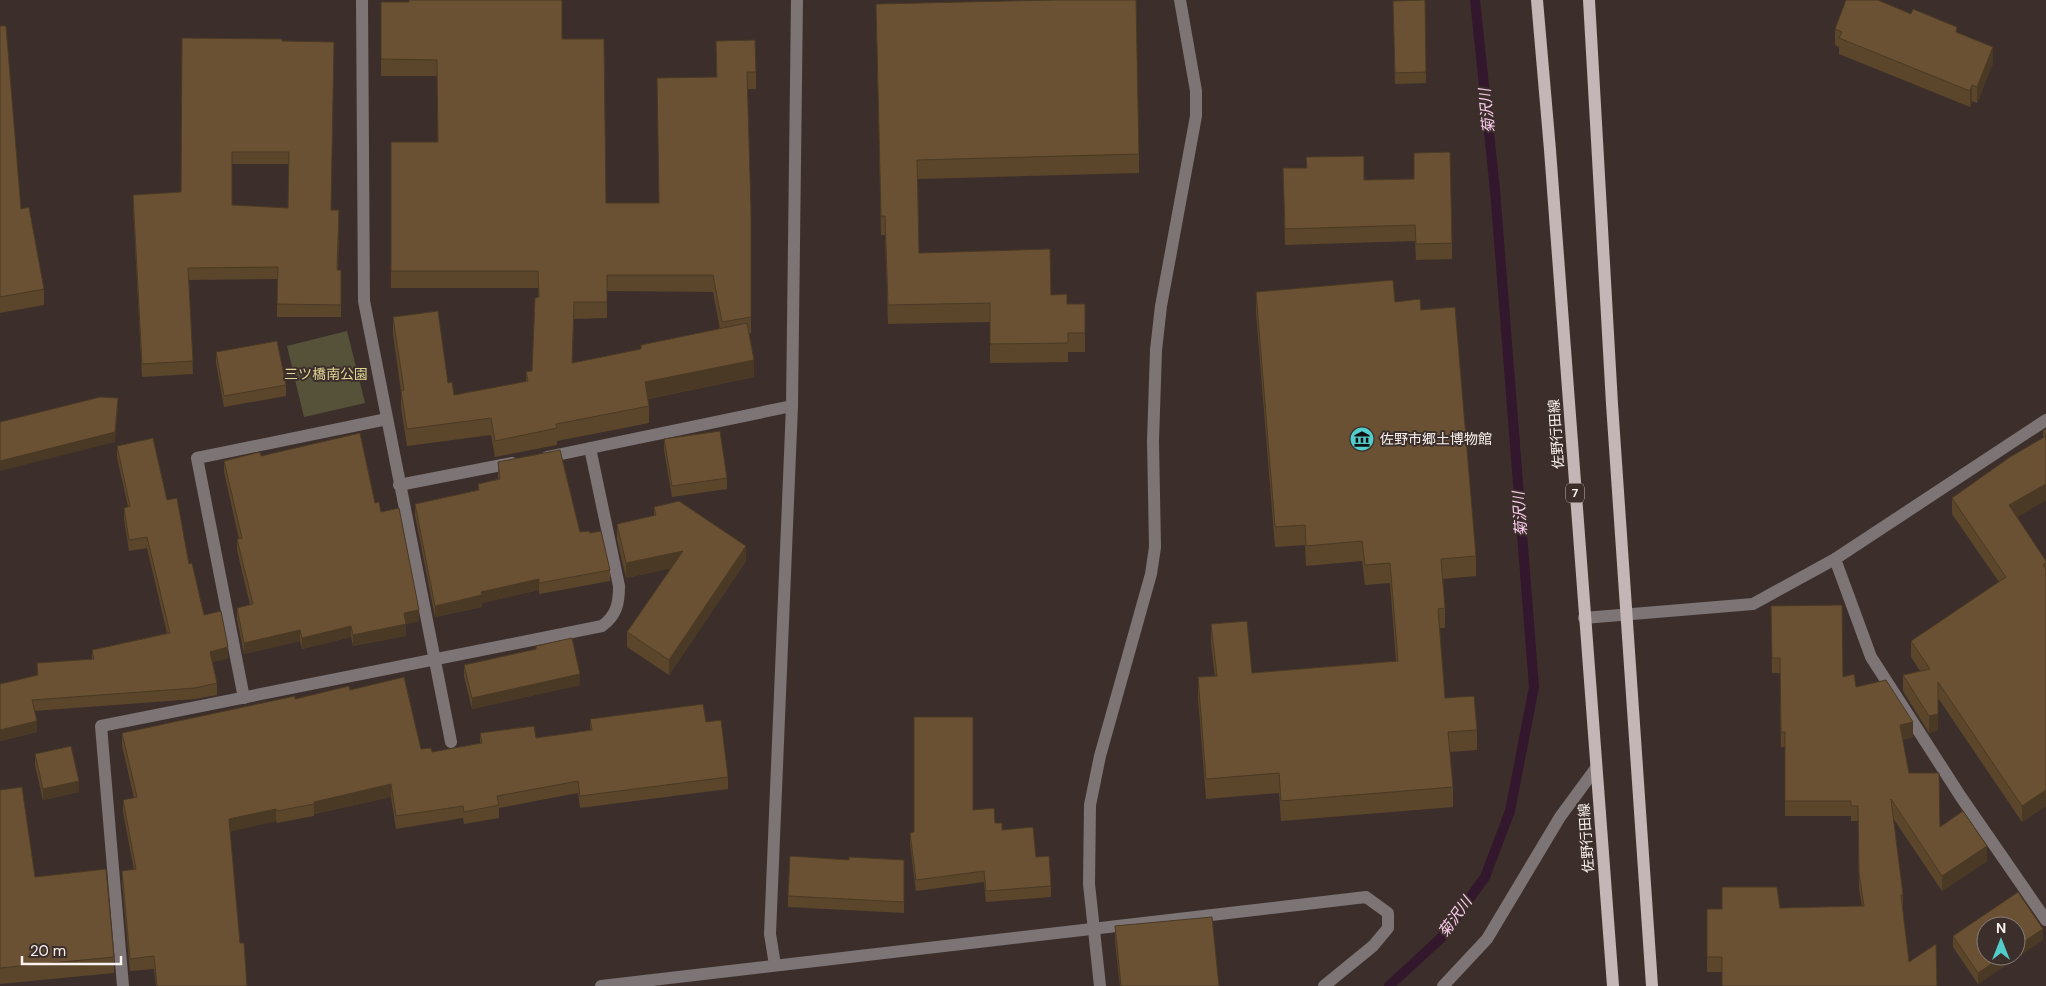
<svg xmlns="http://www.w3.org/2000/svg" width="2046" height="986" font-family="'DM Sans','Noto Sans JP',sans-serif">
<rect width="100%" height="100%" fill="#3c2f2b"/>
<path fill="#56523a" d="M347,331L365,403L304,417L287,346Z"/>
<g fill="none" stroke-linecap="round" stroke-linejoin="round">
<path stroke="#33172c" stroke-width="10" d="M1389,986L1441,938L1485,877L1510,811L1534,687L1495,190L1475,0"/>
<g stroke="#7c7475" stroke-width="12">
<path d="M362,0L364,301L451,742"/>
<path d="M547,457L792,406"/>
<path d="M399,485L512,463"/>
<path d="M1835,559L1871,657L1961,797L2046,920"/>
<path d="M1584,618L1753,604L1835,559L2046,420"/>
<path d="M244,698L197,458L387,419"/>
<path d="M775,965L770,934L792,406L797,0"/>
<path d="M123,986L101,726L602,626C617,615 619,603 619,586L590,448"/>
<path d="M601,986L1366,897L1388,913V928L1373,946L1324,986"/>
<path d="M1100,986L1089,884L1090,805L1100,756L1151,574L1155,547L1153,441L1156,350L1161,306L1196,116V91L1180,0"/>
<path d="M1443,986L1487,939L1560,817L1596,768"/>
</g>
<g stroke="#c4b5b7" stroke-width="12">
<path d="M1537,0L1550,150L1613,986"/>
<path d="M1589,0L1612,404L1652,986"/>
</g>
</g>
<g fill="#5b462c" fill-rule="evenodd">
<path d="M1425,0L1426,83L1395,84L1393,1Z"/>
<path d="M381,2L562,39L606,203H659L716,77V41L756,72V89H747L751,211V333L749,334L754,377L648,399L649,406V423L557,441V445L495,457L491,435L407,446L401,407V391L393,334V317L448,383L454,395L526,382V372L532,371L538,297V288H391V142H438L437,76H381ZM607,291L713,292L720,329L641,345V349L572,363L574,319L607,318Z"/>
<path d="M876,4L1139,154V173L918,179L919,253L1051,295L1067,304L1085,333V352H1068V362L990,363V322L888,324L885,235H881Z"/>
<path d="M0,26L21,209L44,289V305L0,313Z"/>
<path d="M1835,29L1957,32L1993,63L1977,103L1972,101L1970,107L1839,54V47L1835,45Z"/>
<path d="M282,41L331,210L339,222L338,270H341V317H277V279L189,280L193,374L142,377L133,207V195L181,192ZM232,164H289L288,208L232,205Z"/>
<path d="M1306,157L1364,180L1452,243V259L1416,260L1415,241L1285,245L1283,168H1306Z"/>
<path d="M1256,292L1395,302L1421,310L1476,556V576L1443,579L1445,608V628H1440L1445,698L1477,730V750L1450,752L1453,787V807L1281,821L1279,793L1206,799L1198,697V677L1215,676L1211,644V624L1252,673L1396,661L1390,583L1365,585L1362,561L1306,566L1305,545L1275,547L1256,312Z"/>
<path d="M216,352L286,385V396L224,407L216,363Z"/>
<path d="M2046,429V500L2017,517L2046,561V806L2022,822L1938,698V730L1929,733L1903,691V675L1920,671L1911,657V641L1999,582L1952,514V498L2043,438V431Z"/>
<path d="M664,439L727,478V489L672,497L664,450Z"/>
<path d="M117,446L167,500L189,564L204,615L228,658L212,662L217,683V695L195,699L34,711L37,732L0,741V684L37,675V663L92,659V650L167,633L147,548L129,551L124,519V508L128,507L117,457Z"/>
<path d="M261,456L375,503L381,512L419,621L406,624V636L353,646L351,637L302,649L300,641L244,654L237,619V608L250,605L237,550V539H239L224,472V461Z"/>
<path d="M498,462L580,532L590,533L610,570V581L539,594V590L482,603V607L435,617L415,515V504L478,490V484L498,479Z"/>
<path d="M654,507L746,561L669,675L627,647V632L671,568L626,578L617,539V524L654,516Z"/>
<path d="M1771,606L1843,677L1856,687L1913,737L1902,740L1909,773L1940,827L1987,861L1942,891L1893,818L1903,895V910H1902L1909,962L1937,986L1722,972H1707V924L1780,908L1862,906L1859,888L1858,821H1851V816H1785V747H1781L1780,673H1772Z"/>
<path d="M536,646L580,685L472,709L464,676V665L536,649Z"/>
<path d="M350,690L421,749L432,752L480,743V733L536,738L590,730V719L706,722L728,777V789L580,808L578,793L499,808V818L464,824L463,818L396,829L391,797L314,814V816L277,823L276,821L230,831L240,943L247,986H156L154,969L130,971L122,883V871L134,870L123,812V800L134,798L122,746V733L295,699Z"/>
<path d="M35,754L79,792L43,800L35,765Z"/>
<path d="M0,790L35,877L114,957V973L0,984Z"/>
<path d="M973,810L995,823L1036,857L1051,886V897L986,902L984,882L916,891L910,844V833L914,832Z"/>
<path d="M849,860H904V913L788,907V896Z"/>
<path d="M1115,926L1219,986H1120L1115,942Z"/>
<path d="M1953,936L2043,940L1978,984L1953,947Z"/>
</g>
<g fill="#4a3924">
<path d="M1993,47V63L1977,103V87Z"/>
<path d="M1972,85V101L1970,107V91Z"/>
<path d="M574,302V319L572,379V363Z"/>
<path d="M754,360V377L645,399V382Z"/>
<path d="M118,398V409L115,442L0,471V461Z"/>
<path d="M2046,484V500L2009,522V505Z"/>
<path d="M746,546V561L669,675V660Z"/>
<path d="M683,551V566L626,578V563Z"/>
<path d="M539,579V590L482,603V607L435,617V606L481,592Z"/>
<path d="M419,610V621L404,624V613Z"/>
<path d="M406,624V636L353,646V635Z"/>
<path d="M351,626V637L302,649V638Z"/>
<path d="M300,630V641L244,654V643Z"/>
<path d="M228,647V658L210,663V652Z"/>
<path d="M580,674V685L472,709V698Z"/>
<path d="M1938,714V730L1929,733V716Z"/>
<path d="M37,721V732L0,741V730Z"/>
<path d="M1913,722V737L1900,740V725Z"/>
<path d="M79,781V792L43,800V789Z"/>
<path d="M391,784V797L314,814V802Z"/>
<path d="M2046,790V806L2022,822V806Z"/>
<path d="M276,809V821L229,832V819Z"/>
<path d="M1987,846V861L1942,891V876Z"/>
<path d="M2043,929V940L1978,984V973L2003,956H2016V947Z"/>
</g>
<g fill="#6a5133" stroke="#4a3924" fill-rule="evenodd">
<path d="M409,0H562V39H604L606,203H659L657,78L717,77L716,41L755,40L756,72H747L751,211V317L722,322L713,275H607V302H574L572,363L641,349V345L747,323L754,360L645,382L649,406L556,424L557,428L495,441L491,418L407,429L401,391L404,390L393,317L438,311L448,383L452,382L454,395L528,381L526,372L532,371L535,298L539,297L538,271H391V142H438L437,60L381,59V2H409Z"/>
<path d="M1055,0H1136L1139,154L917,160L919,253L1050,249L1051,295L1067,294V304H1085V333H1068V343L990,344V303L888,305L885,216H881L876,4Z"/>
<path d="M1425,0L1426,72L1395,73L1393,1Z"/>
<path d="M1846,0H1878L1911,14L1913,9L1957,27L1956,32L1993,47L1977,87L1972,85L1970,91L1839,38L1842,32L1835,29Z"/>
<path d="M0,26H6L21,209L29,207L44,289L0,297Z"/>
<path d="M182,38L282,39V41L334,42L331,210H339L337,270H341V305L277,304L278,267L188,268L193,361L142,364L133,195L181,192ZM232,152H289L288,208L232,205Z"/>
<path d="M1450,152L1452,243L1416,244L1415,225L1285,229L1283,168H1307L1306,157L1364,156V180L1414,179V153Z"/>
<path d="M1393,280L1395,302L1420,299L1421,310L1455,307L1476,556L1441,559L1445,608L1438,609L1445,698L1474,696L1477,730L1448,732L1453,787L1281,801L1279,773L1206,779L1198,677L1217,676L1211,624L1247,621L1252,673L1398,661L1390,563L1365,565L1362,541L1306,546L1305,525L1275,527L1256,292Z"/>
<path d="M277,341L286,385L224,396L216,352Z"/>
<path d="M100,397L118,398L115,432L0,461V422Z"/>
<path d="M2046,429V436L2043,431Z"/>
<path d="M720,431L727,478L672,486L664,439Z"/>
<path d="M360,433L375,503L379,502L381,512L399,508L419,610L404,613L406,624L353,635L351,626L302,638L300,630L244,643L237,608L253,604L237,539L242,538L224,461L260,452L261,456Z"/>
<path d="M2046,436V484L2009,505L2046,561V563L2043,565L2046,569V790L2022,806L1938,682V714L1929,716L1903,675L1930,669L1911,641L2006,577L1952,498L2010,457Z"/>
<path d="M153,438L167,500L177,498L189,564L192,563L204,615L221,611L228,647L210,652L217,683L195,688L32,700L37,721L0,730V684L38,675L37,663L94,659L92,650L170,633L147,537L129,540L124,508L130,506L117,446Z"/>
<path d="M560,450L580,532L589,531L590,533L601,531L610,570L539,583V579L481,592L482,595L435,606L415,504L479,490L478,484L500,479L498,462Z"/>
<path d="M679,501L746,546L669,660L627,632L683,551L626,563L617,524L656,515L654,507Z"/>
<path d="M1842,605L1843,677L1854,674L1856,687L1886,680L1913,722L1900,725L1909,773H1939L1940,827L1963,811L1987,846L1942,876L1891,799L1903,895H1901L1909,962L1936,944L1937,986H1722V957H1707V909H1722V887H1777L1780,908L1864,906L1859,873L1858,806H1851V801H1785V732H1781L1780,658H1772L1771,606Z"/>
<path d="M572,638L580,674L472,698L464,665L536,649V646Z"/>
<path d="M404,677L421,749L431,748L432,752L482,743L480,733L534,726L536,738L592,730L590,719L703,704L706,722L721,720L728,777L580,796L578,781L497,796L499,805L464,812L463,806L396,816L391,784L314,802V804L277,811L276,809L229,819L240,943H244L247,986H157L154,956L130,959L122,871L136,869L123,800L137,797L122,733L295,696V699L349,686L350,690Z"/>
<path d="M914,717H973V810L994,808L995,823H1002V830L1033,827L1036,857L1049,856L1051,886L986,891L984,871L916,880L910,833L914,832Z"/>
<path d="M71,746L79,781L43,789L35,754Z"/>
<path d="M22,787L35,877L106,869L114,957L0,968V790Z"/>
<path d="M790,856L849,860V857L904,860V902L788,896Z"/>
<path d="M2018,892L2043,929L2016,947V926H1986V956H2003L1978,973L1953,936Z"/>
<path d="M1212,917L1219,986H1121L1115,926Z"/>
</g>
<defs>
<symbol id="museum-disc" viewBox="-11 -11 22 22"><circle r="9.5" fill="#52cdcc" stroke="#3c2f2b"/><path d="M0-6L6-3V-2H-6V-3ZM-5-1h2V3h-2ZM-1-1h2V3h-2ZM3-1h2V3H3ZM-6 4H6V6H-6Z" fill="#111"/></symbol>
</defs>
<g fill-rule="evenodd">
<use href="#museum-disc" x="1348" y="425" width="28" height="28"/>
</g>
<g text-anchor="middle" stroke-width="4" stroke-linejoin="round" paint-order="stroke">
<rect fill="#3c2f2b" stroke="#c1b8b4" stroke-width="1" x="1566" y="483.5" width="18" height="19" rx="4"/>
<g font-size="12" font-weight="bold" fill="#faf2ef">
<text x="1575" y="497">7</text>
</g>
<g font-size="14" fill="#e0d694" stroke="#3c2f2b">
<text x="326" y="379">三ツ橋南公園</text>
</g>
<g font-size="14" fill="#faf2ef" stroke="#3c2f2b">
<text transform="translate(1556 434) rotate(-94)" y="5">佐野行田線</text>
<text transform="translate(1586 838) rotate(-94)" y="5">佐野行田線</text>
</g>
<g font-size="14" fill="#faf2ef" stroke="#3c2f2b" text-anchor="start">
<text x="1380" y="444">佐野市郷土博物館</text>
</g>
<g font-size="15" font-style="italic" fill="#fdceef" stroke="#3c2f2b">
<text transform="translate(1487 111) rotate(-96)" y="5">菊沢川</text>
<text transform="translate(1520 514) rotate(-94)" y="5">菊沢川</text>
<text transform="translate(1455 917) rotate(-54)" y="5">菊沢川</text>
</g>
</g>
<g transform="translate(2001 941)"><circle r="24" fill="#3c2f2b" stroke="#887d79"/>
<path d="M0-4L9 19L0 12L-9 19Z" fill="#52cdcc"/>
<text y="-8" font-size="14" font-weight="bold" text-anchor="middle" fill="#faf2ef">N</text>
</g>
<path d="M22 956v8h99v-8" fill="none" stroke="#faf2ef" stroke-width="2.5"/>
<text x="30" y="956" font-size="15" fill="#faf2ef" stroke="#3c2f2b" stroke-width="4" paint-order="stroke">20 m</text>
</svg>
